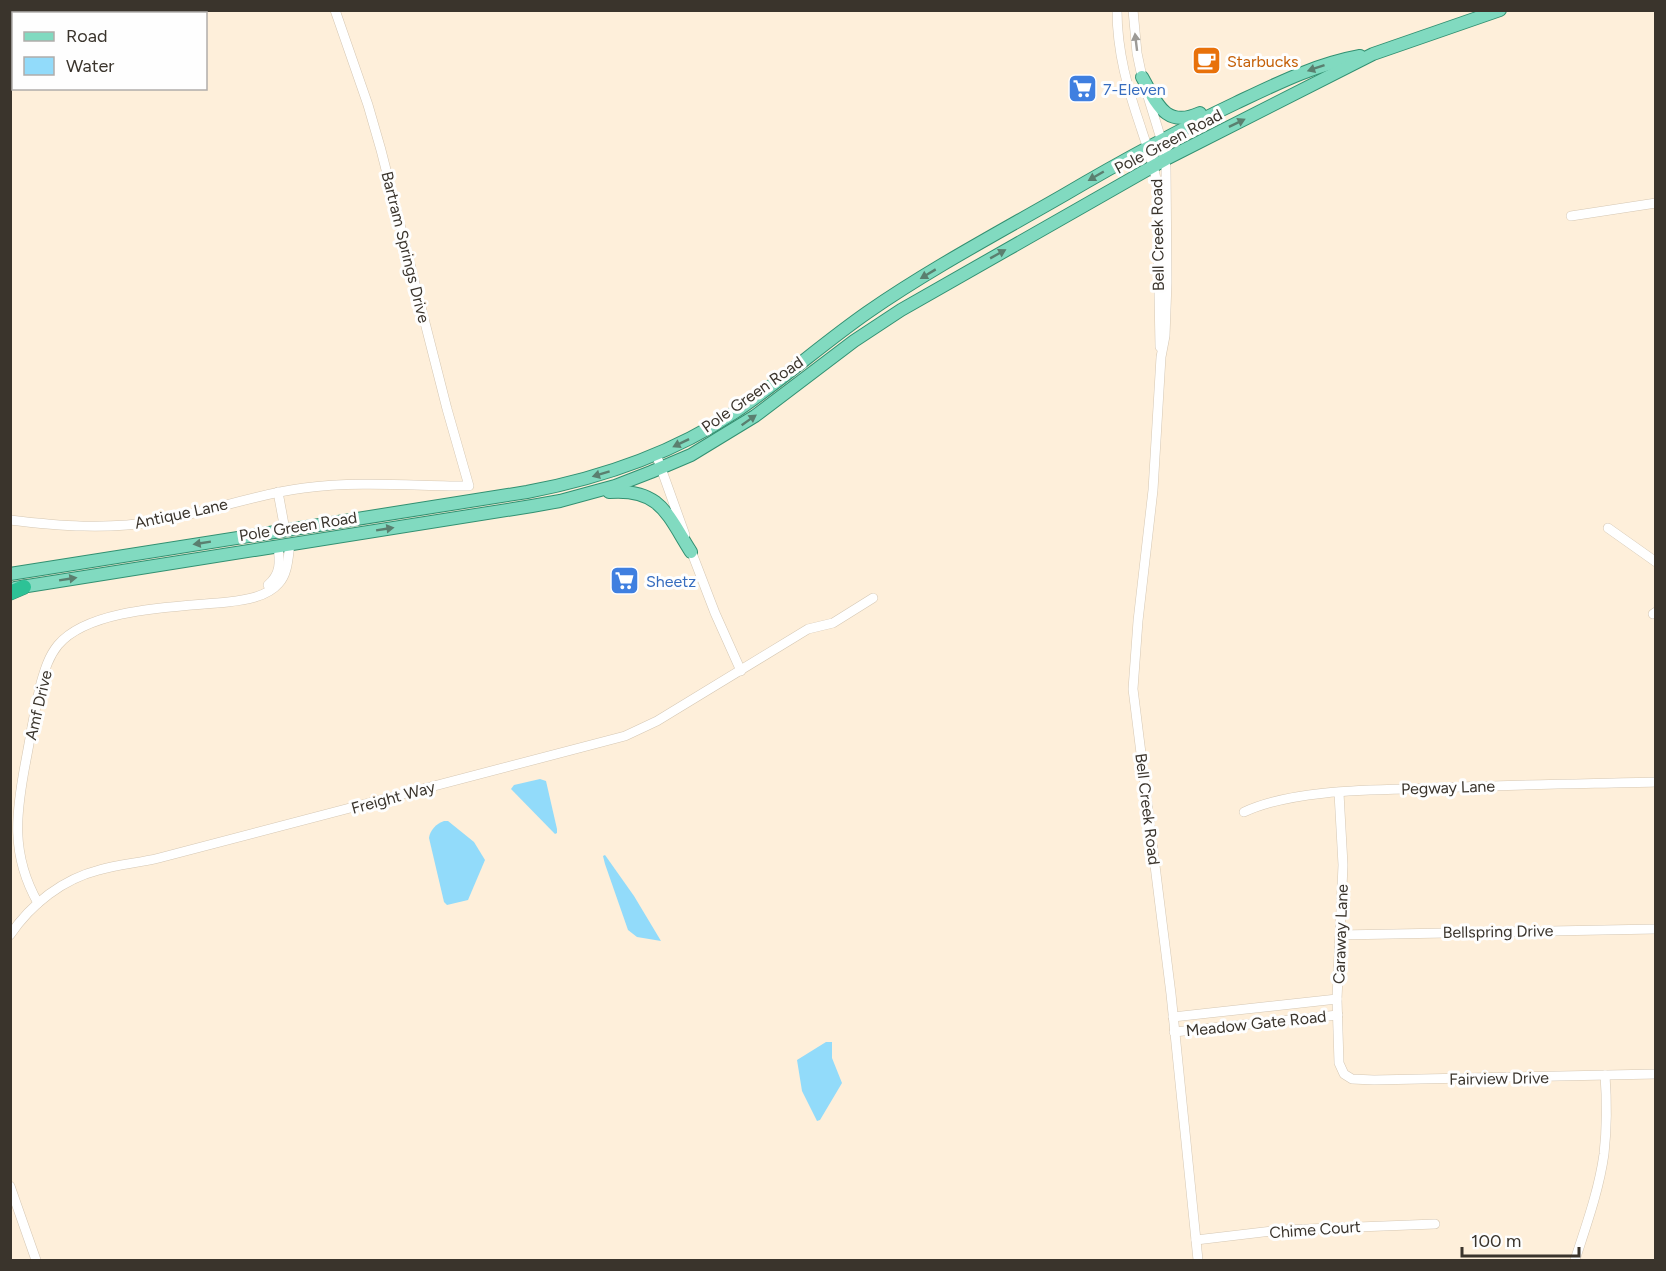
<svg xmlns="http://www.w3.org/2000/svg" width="1666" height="1271" font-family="Figtree,sans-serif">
<rect width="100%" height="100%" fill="#feefda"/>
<g fill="#92dbfa">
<path d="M540,779L546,781L557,829V833L555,834L511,789L514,785Z"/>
<path d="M444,821H448L474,842L485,860L468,900L447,905L444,902L429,838C430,830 436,824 444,821Z"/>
<path d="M605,855L634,896L661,941L637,937L628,930L605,864L603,856Z"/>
<path d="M826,1042H832V1058L842,1083L820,1120L817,1121L802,1091L797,1060Z"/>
</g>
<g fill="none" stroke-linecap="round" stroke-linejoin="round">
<defs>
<g id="minor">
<path d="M1117,10C1117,52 1128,90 1141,128C1147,147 1155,166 1157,186L1160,347"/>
<path d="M1133,10L1137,53L1142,77L1161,139L1166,168L1167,282L1165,336L1161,357L1153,490L1138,621L1133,689L1171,994L1198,1260"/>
<path d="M1571,216L1656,203"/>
<path d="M656,454L685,535"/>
<path d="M278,492L285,530"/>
<path d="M10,520C59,526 108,530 157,521C207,513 254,494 304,488C358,481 416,486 469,486L447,409L381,150L368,105L335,10"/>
<path d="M1608,528L1656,562"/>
<path d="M690,548L715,613L741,671"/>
<path d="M268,585C281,574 280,562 278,546"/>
<path d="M1653,614L1656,612"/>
<path d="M1339,793L1343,865L1337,999L1339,1063L1344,1074L1352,1079L1374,1080L1656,1074"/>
<path d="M1244,812C1289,791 1360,790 1410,789C1492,785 1574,784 1656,782"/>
<path d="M38,903C10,854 16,812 26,760C31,734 35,708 41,683C45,669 49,656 58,645C90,607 181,607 228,602C245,600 267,597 279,583C288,573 288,557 290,544"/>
<path d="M10,935C31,904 63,879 99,870C119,864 139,863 159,858L625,736L657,721L808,629L833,623L873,598"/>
<path d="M1340,935L1656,929"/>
<path d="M1173,1017L1337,999"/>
<path d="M1174,1032L1338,1015"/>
<path d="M10,1186L36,1260"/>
<path d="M1196,1240L1281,1230L1435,1224"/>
<path d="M1575,1260C1586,1226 1599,1190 1604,1154C1607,1127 1607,1101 1605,1075"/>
</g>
<g id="major">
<path d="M1142,77C1157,103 1165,129 1200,113"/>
<path d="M609,492C660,488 667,514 691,552"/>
<path d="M10,574L527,492C601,478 672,454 735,412C781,381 822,344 868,312C930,269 998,233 1064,195C1120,162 1177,131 1236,103C1276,84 1316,64 1360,56"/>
<path d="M15,588L532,506L560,501L615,486L651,472L691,455L755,416L854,341L901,310L1166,159L1373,54L1500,10"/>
</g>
<path id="highway" d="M10,593L24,587"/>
</defs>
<use href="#minor" stroke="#d5c7b3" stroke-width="10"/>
<use href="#major" stroke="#329071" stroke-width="14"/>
<use href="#highway" stroke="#329071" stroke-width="15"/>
<use href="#minor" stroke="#fff" stroke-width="9"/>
<use href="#major" stroke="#81dac0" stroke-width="12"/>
<use href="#highway" stroke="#2dc296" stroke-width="14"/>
</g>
<defs><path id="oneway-solid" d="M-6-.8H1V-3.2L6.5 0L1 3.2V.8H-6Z" transform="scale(1.5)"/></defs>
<use fill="#9c9a96" href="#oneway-solid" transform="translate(1136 42) rotate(-97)"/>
<g fill="#5a7f6f">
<use href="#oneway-solid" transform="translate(1316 68) rotate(161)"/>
<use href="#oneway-solid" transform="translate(1237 123) rotate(-26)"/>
<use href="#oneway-solid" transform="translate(1096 176) rotate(150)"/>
<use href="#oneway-solid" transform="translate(998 254) rotate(-29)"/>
<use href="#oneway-solid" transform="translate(928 274) rotate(149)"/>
<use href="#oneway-solid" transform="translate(749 420) rotate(-35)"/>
<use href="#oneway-solid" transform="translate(681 443) rotate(154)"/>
<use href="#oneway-solid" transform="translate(601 474) rotate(163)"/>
<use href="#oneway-solid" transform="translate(385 529) rotate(-9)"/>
<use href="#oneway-solid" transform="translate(202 543) rotate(171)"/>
<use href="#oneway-solid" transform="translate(68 579) rotate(-9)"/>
</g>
<defs>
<symbol id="cafe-square" viewBox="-11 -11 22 22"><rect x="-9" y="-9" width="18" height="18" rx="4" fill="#e8710a" stroke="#fefefe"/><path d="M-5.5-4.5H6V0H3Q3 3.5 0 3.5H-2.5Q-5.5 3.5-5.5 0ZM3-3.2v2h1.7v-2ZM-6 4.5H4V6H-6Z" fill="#fff"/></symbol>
<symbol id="supermarket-square" viewBox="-11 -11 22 22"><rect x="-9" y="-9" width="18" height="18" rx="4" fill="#3f7fe0" stroke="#fefefe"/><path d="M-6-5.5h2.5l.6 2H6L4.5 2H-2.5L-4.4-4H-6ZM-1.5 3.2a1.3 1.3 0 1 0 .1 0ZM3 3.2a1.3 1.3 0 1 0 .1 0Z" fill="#fff"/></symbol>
</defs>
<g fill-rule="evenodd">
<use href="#cafe-square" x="1190" y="44" width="33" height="33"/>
<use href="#supermarket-square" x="1066" y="72" width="33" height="33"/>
<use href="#supermarket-square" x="608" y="564" width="33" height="33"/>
</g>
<g text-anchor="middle" stroke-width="6" stroke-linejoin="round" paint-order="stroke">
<g font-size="16" fill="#c56008" stroke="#fefefe" text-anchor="start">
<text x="1227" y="67">Starbucks</text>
</g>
<g font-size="16" fill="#366cbe" stroke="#fefefe" text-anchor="start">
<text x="1103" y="95">7-Eleven</text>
<text x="646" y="587">Sheetz</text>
</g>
<g font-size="16" fill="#3a342c" stroke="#fefefe">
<text transform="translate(1168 141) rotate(-28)" y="6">Pole Green Road</text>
<text transform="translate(1157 235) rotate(-91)" y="6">Bell Creek Road</text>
<text transform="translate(406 247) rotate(76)" y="6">Bartram Springs Drive</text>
<text transform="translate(752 394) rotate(-35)" y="6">Pole Green Road</text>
<text transform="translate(181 513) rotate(-12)" y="6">Antique Lane</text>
<text transform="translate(298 526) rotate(-9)" y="6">Pole Green Road</text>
<text transform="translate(38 705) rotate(-77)" y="6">Amf Drive</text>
<text transform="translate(1448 787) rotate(-2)" y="6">Pegway Lane</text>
<text transform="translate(393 797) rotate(-15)" y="6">Freight Way</text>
<text transform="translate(1148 809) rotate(83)" y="6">Bell Creek Road</text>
<text transform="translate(1498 931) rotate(-1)" y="6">Bellspring Drive</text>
<text transform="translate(1340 934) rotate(-88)" y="6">Caraway Lane</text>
<text transform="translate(1256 1023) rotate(-6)" y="6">Meadow Gate Road</text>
<text transform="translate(1499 1078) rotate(-1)" y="6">Fairview Drive</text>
<text transform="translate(1315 1229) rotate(-4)" y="6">Chime Court</text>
</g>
</g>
<rect width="1666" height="1271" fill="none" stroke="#3a342c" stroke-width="24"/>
<rect x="12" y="12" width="195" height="78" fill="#fefefe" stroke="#b0adaa" stroke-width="1.5"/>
<rect x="24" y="32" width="30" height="9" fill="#81dac0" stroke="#b0adaa" stroke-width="1.5"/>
<text x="66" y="42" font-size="18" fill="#3a342c">Road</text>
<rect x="24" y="57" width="30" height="18" fill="#92dbfa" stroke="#b0adaa" stroke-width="1.5"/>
<text x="66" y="72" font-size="18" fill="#3a342c">Water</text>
<path d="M1462 1247v9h117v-9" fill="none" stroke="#3a342c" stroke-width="3"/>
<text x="1471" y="1247" font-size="18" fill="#3a342c" stroke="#fefefe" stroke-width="4.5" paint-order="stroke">100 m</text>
</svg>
